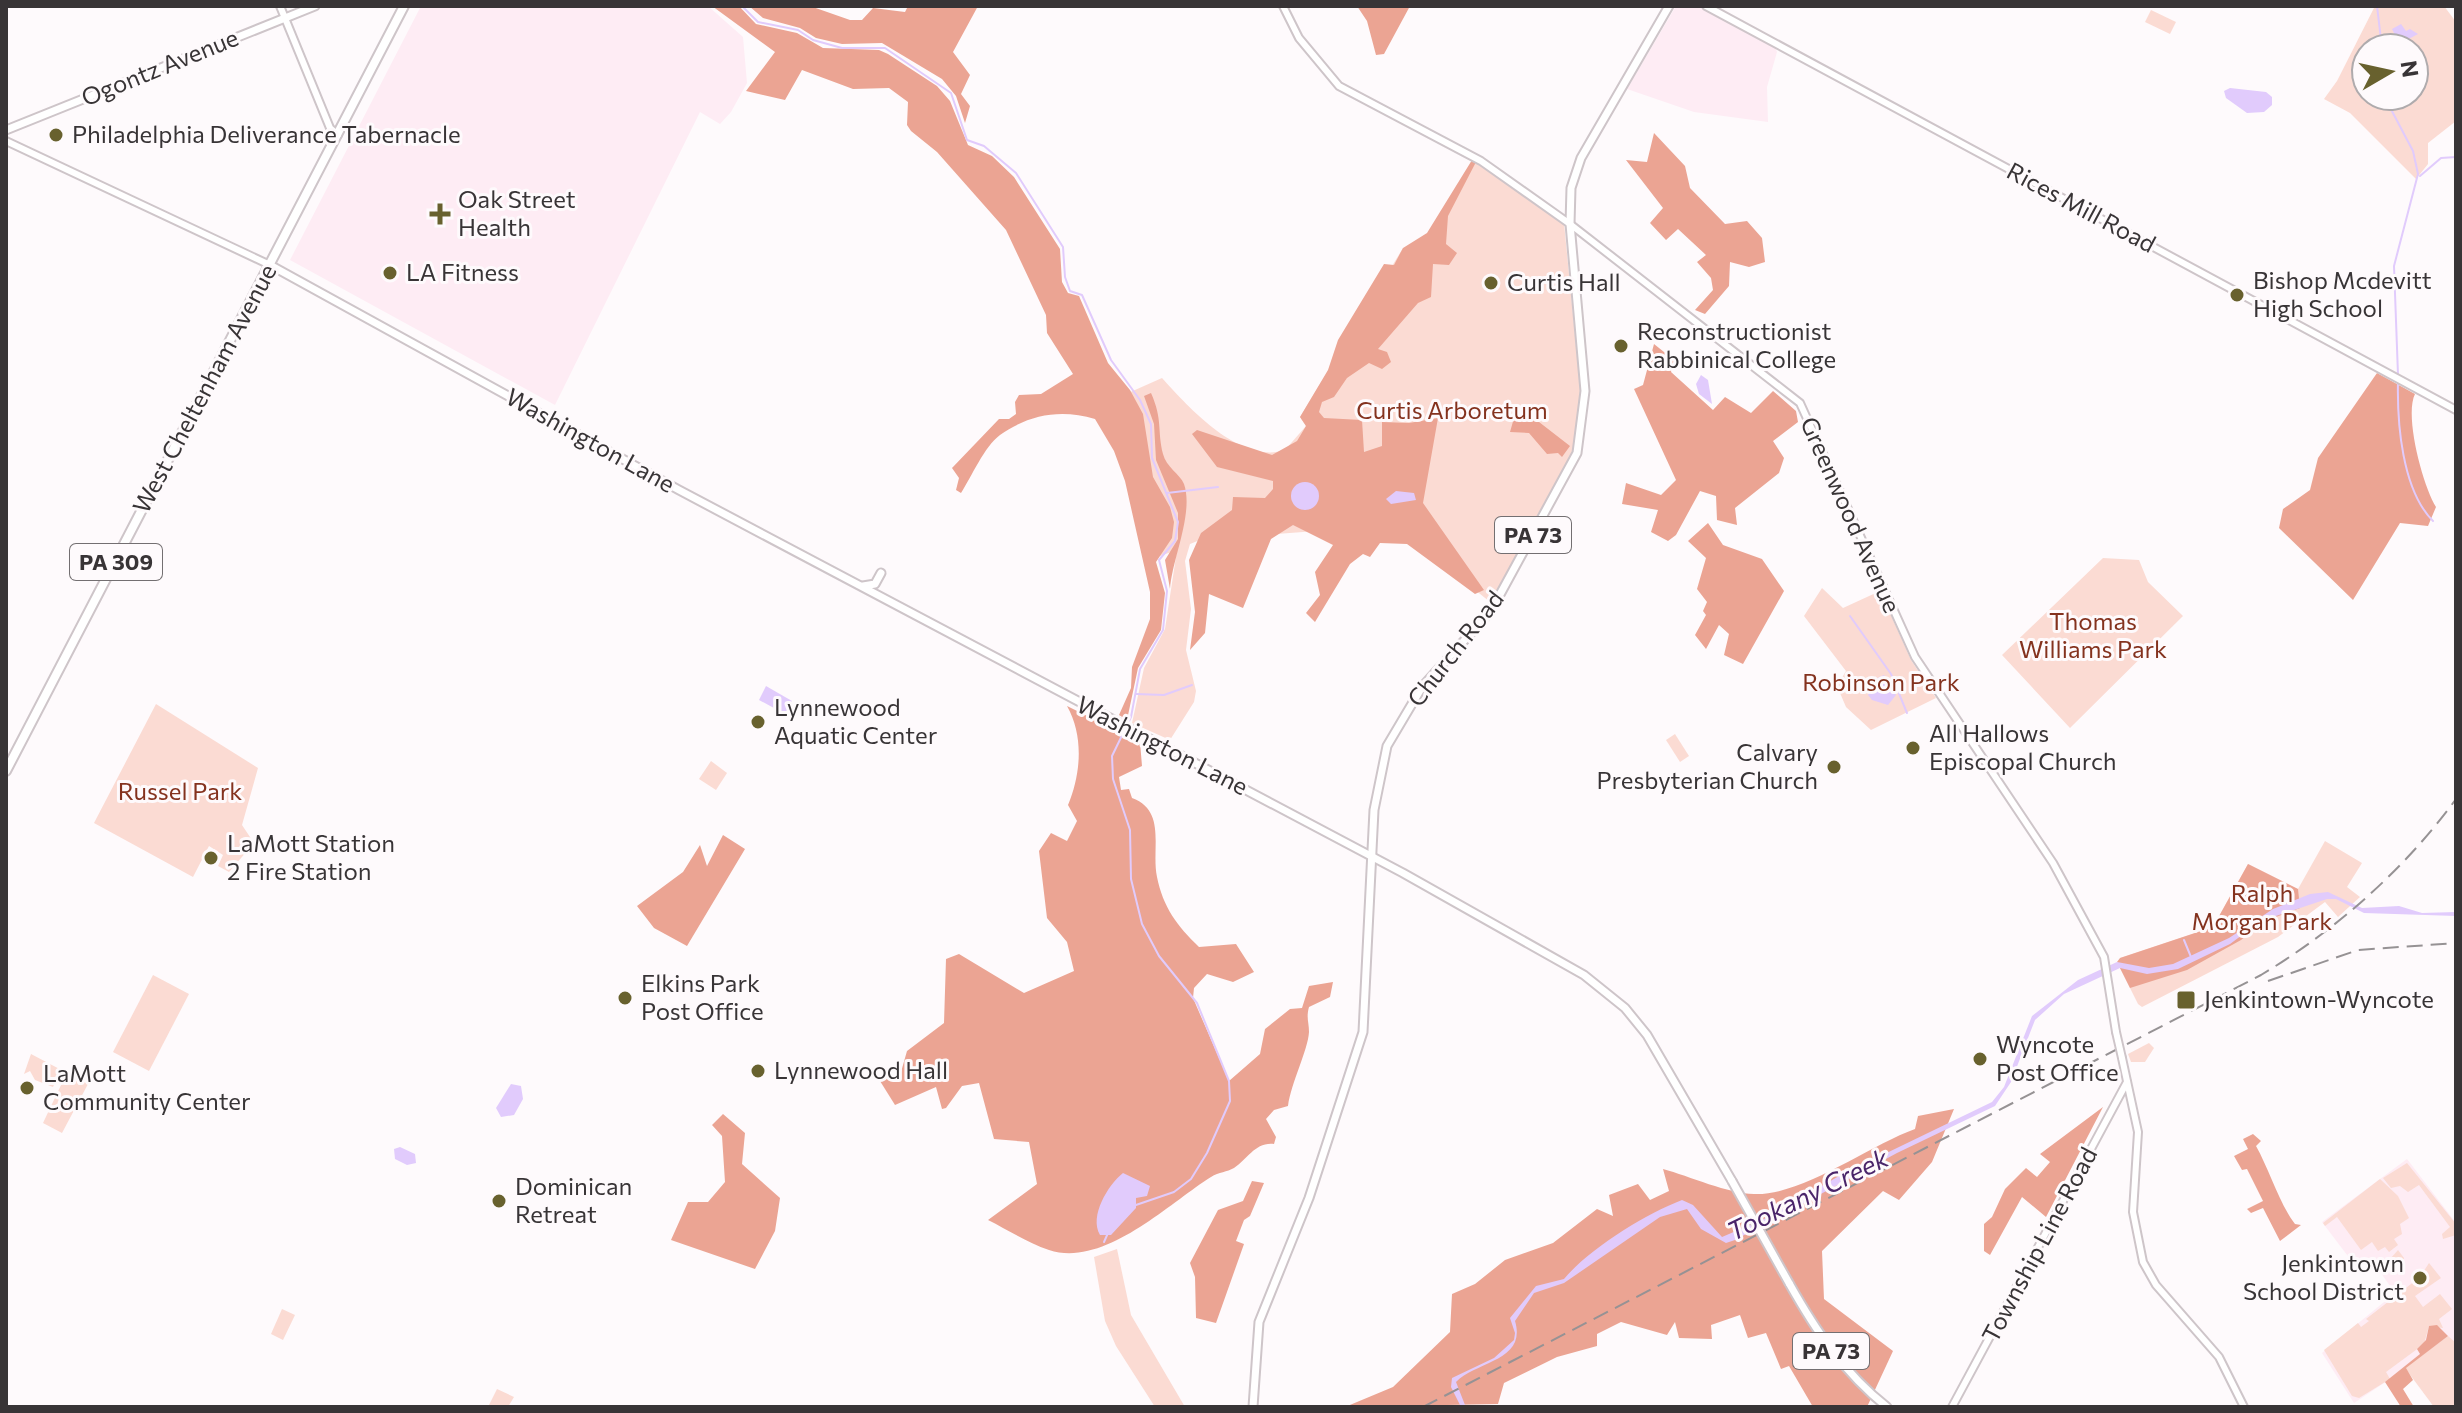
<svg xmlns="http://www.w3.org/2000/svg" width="2462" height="1413" font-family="Commissioner,sans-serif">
<rect width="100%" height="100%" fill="#fefafc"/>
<g fill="#feecf4">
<path d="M421,6H708L743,37L747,83L731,112L720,124L700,112L555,405L290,260Z"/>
<path d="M1676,6H1697L1775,47L1777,52L1767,87L1768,122L1694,112L1627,89Z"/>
<path d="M2407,1159L2456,1223V1407L2405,1369L2354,1403L2322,1353L2395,1293L2371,1259L2357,1268L2322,1222Z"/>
</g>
<g fill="#fbdbd3" fill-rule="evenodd">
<path d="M2375,6H2444L2456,22V121L2428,143V164L2416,179L2350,113L2324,99L2337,81ZM2366,48H2414V96H2366Z"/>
<path d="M2151,10L2176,22L2170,34L2145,22Z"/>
<path d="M1474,161L1564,223L1581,397L1578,435L1564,473L1490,602L1395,525L1200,540L1190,544L1185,561L1191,609L1186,650L1196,691L1194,702L1170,740L1132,723L1144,668L1165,629L1177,550L1160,556L1126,394L1162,378C1189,408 1241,465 1285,450L1306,426L1300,417L1403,248L1416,256Z"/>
<path d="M2103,558L2139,560L2148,582L2183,616L2070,728L2002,655Z"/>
<path d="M1822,588L1843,608L1880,591L1911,660L1936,698L1871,730L1846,707L1837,686L1846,671L1804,616Z"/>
<path d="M156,704L258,768L242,825L254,843L229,872L218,866L223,855L209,846L193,877L94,823Z"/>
<path d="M1675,734L1689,756L1680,762L1666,740Z"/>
<path d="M711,761L727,773L716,790L699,779Z"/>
<path d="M2325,841L2362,863L2347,887L2360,897L2338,917L2325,902L2278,937L2142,1007L2138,1004L2120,968V958L2213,927L2248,864L2298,889Z"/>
<path d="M153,975L189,994L149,1071L113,1052Z"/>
<path d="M2149,1043L2154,1048L2145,1062H2131L2128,1054Z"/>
<path d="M31,1054L88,1084L62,1133L43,1123L62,1083L56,1080L53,1087L35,1080L30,1071L24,1074Z"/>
<path d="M2407,1163L2456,1224V1235L2443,1239L2442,1234L2450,1227L2419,1185L2408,1192L2400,1186L2391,1188L2383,1178Z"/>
<path d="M2380,1179L2398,1196L2409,1218L2400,1224L2402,1234L2394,1239L2398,1245L2389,1252L2385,1247L2378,1251L2372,1242L2361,1250L2337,1217L2325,1226L2323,1223Z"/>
<path d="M1117,1249L1131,1315L1185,1407H1155L1116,1346L1105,1321L1094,1257Z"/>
<path d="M2398,1250L2404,1258L2403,1267L2392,1271L2383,1267Z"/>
<path d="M2429,1263L2441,1278L2415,1296L2423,1307L2440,1294L2452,1309L2439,1319L2443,1328L2429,1326L2424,1344L2386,1372L2390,1379L2359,1398L2352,1396L2324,1350L2358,1323L2361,1327L2369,1321L2366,1319L2420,1277Z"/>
<path d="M282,1309L295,1315L283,1340L271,1334Z"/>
<path d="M2448,1336L2456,1343V1407H2434L2405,1368Z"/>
<path d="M497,1389L514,1397L508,1407H488Z"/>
</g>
<g fill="#eba493">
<path d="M712,6H739L756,24L797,33L823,48L879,50L888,54L937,86L950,101L968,145L992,156L1014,177L1060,249L1062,282L1068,293L1079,296L1108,363L1130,390L1143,414L1153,477L1170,507L1174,522L1172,538L1156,562L1165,593L1161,630L1138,668L1127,720L1119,715L1131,688L1132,667L1150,619V592L1125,481L1114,451L1095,419C1061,409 1030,414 1000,435C984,447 972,476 961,493L956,490L959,478L952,468L999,419H1009L1016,414L1015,402L1019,395L1041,394L1073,374L1047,333L1046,315L1006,230L937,152L911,131L907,125L908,102L889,88L853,89L802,70L785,100L746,91L775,52Z"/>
<path d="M749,6H810L850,20H862L873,8L905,12L908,6H978L953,52L970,75L961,94L970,106L965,123L956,96L942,79L882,43L842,44L816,38L800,28L763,18Z"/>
<path d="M1357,6H1410L1384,54L1376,55L1367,21Z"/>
<path d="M1654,133L1685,166L1690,188L1725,224L1747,221L1762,238L1765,262L1749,267L1730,262L1729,286L1705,314L1695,310L1713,290L1711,278L1697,262L1706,255L1678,229L1666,240L1650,223L1663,208L1626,160L1647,162Z"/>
<path d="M1472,160L1476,162L1448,216L1446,244L1457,253L1449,265L1433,264L1431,297L1418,303L1378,349L1387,352L1391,362L1382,369L1369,363L1347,378L1334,397L1322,402L1319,412L1324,418L1362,420L1364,452L1382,446V422L1409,423L1438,418L1423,503L1484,590L1475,594L1407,544L1380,543L1370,557L1363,554L1350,564L1315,622L1306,613L1320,595L1315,572L1333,545L1293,525L1271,539L1243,608L1209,594L1205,633L1190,650L1195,612L1189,560L1201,533L1232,510L1233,497L1265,498L1273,489V481L1217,467L1192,434L1197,430L1272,455L1297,441L1306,426L1300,417L1328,370L1338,340L1384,264L1394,265L1403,248L1427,233Z"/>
<path d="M1654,344L1674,360L1671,372L1713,410L1725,397L1751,413L1773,391L1796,411L1798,422L1773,441L1784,458L1779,473L1735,508L1737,525L1717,520L1716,496L1700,491L1676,535L1668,541L1651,532L1658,510L1622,504L1626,483L1661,495L1676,480L1634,389L1643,385Z"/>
<path d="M2377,373L2415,394C2404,416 2423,486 2436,507L2428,526L2400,523L2353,600L2279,528L2283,509L2310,490L2318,458Z"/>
<path d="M1151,393C1163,420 1157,430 1163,454C1166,467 1180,474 1184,484C1194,513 1172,559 1170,589L1165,560L1178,539V513L1156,460L1154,424L1144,396Z"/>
<path d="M1530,415L1570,446L1562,457L1558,453L1547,454L1529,433L1510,432L1514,418Z"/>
<path d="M1708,523L1723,545L1762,559L1784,591L1743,664L1724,655L1729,634L1719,625L1706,649L1695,635L1706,615L1703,611L1707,602L1697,589L1706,558L1688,541Z"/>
<path d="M1067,706L1140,742L1142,766L1119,777L1121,790L1129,789L1132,798C1167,811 1151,849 1157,877C1163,907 1177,926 1199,947L1236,944L1254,972L1233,982L1207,974L1194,988L1193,998L1229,1081L1260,1054L1265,1029L1290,1009L1302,1008L1309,986L1333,982L1330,997L1309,1007C1306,1018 1309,1022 1309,1032C1308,1050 1291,1083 1288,1106L1274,1110L1266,1119L1276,1137L1274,1144C1255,1142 1248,1159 1234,1168C1227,1172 1219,1172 1211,1177C1168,1204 1104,1268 1049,1250C1028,1243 1008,1230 988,1220L1037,1184L1029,1142L994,1139L979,1083L962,1086L946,1108L942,1109L936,1087L895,1105L880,1081L901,1072L907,1051L944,1023L946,959L959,954L1024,993L1074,971L1067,942L1047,918L1039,851L1051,833L1067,841L1077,821L1068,805C1081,774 1084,736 1067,706Z"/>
<path d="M723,835L745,849L687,946L654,928L637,906L683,872L700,845L707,866Z"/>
<path d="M2248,864L2298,889L2300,908L2265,921L2241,940L2187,970L2130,988L2117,962L2120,958L2213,927Z"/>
<path d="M2103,1107L2046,1217L2022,1197L1990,1255L1984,1251V1224L1992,1217L2005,1189L2026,1168L2037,1177L2050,1162L2040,1154Z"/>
<path d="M1954,1109L1932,1162L1899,1200L1883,1191L1822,1251L1824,1299L1893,1351L1867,1407H1813L1789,1366L1781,1369L1766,1333L1748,1338L1740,1315L1711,1325L1712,1339L1679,1338L1675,1322L1667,1335L1621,1322L1597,1334V1346L1557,1357L1504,1383L1498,1404L1345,1407L1393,1387L1450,1332L1452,1294L1475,1284L1505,1260L1553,1243L1597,1209L1613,1216L1609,1195L1638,1184L1650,1200L1669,1191L1663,1169C1689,1176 1729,1194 1754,1194C1802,1196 1868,1146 1915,1129L1918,1116Z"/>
<path d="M723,1114L745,1133L742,1164L780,1198L775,1231L755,1269L671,1240L688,1202H708L725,1182L722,1136L712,1125Z"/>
<path d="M2253,1134L2261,1141L2256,1146C2269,1169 2280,1205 2295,1224L2301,1225L2280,1241L2263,1208L2251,1213L2247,1209L2263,1201L2247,1169L2242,1170L2234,1156L2248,1149L2243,1139Z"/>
<path d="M1252,1181L1264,1183L1250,1216L1244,1220L1236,1241L1244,1244L1216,1323L1196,1318L1195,1277L1190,1263L1218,1210L1243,1201Z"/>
<path d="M2437,1325L2448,1336L2406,1368L2413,1380L2403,1389L2414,1407H2401L2385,1382L2420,1354L2417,1349L2426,1340L2429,1326Z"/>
</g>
<g fill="#e1cbfc">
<path d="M2401,24L2406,31L2410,29L2418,34L2392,48L2396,37L2392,29Z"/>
<path d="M2230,88L2266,92L2272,97V105L2264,112L2247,113L2226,98L2224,91Z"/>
<path d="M1701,375L1708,380L1712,404L1699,394L1696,384Z"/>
<circle cx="1305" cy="496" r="14"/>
<path d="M1396,491L1414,493L1416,500L1391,504L1386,499Z"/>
<path d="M1884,675L1896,695L1888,705L1872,700L1868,695L1873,687L1871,681Z"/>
<path d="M766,686L792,701L785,714L759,700Z"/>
<path d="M2328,892L2362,908L2399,906L2422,913L2456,912V916L2364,913L2336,899H2327L2261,921L2230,944L2178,969L2147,974L2120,968L2064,994L2035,1020L2011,1082L1995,1106L1897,1153L1735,1240L1726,1243L1701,1229L1687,1209L1660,1217L1564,1283L1534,1293L1515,1321C1527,1361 1477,1361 1456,1382L1465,1405L1461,1407L1451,1387L1452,1378L1494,1358L1514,1340L1515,1333L1510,1318L1536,1286L1564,1279C1589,1249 1645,1214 1682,1200L1693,1205L1722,1237L1764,1219L1839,1176L1992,1102L2004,1087L2032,1016L2078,980L2117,962L2149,968L2173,964L2229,938L2273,909L2310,894Z"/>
<path d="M511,1084L521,1086L523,1099L514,1115L501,1117L496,1108Z"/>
<path d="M400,1147L415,1154L416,1163L407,1165L395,1159L394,1149Z"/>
<path d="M1123,1173L1150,1186L1147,1196L1136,1198V1208L1111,1235H1100C1089,1216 1108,1185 1123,1173Z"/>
</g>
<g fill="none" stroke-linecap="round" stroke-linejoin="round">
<g stroke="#e1cbfc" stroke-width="2">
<path d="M742,6L758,22L798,30L813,40L842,48H885L951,93L967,140L984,146L1016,173L1063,247L1065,277L1070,291L1082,295L1111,360L1140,400L1151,424L1152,458L1178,522L1175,541L1159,560L1167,591L1163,630L1140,669L1131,717L1112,756L1113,779L1130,830L1131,879L1142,924L1159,956L1197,1003L1229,1081L1230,1101L1207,1153L1191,1179L1174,1192L1133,1206"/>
<path d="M2377,6L2382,48"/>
<path d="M2384,96L2413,151L2418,174L2394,266L2398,375"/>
<path d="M2420,176L2441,158L2456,157"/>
<path d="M2398,381C2397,423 2402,490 2433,521"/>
<path d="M1167,493L1218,487"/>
<path d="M1850,616L1891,674L1907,713"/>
<path d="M1136,694L1164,695L1192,685"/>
<path d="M2184,940L2191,957"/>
<path d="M1104,1242L1108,1233"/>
</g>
<defs>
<g id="secondary">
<path d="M280,6L330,128L338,135"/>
<path d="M1283,6L1299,38L1339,86L1481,161L1570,224L1800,403L1915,657L2053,863L2104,957L2116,1032"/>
<path d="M1706,6L2456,410"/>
<path d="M6,141L270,265"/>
<path d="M2122,1058L2138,1132L2133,1212L2143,1262L2156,1285L2219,1357L2244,1407"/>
<path d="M1952,1407L2127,1082"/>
</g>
<g id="primary">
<path d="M6,130L315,6"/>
<path d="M270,265L679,490L1403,873L1584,975L1625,1008L1647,1035L1732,1181"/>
<path d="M863,586L875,584L881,573"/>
<path d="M1789,1283C1816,1331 1844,1373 1887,1407"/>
<path d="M1253,1407L1259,1322L1309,1198L1363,1032L1374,810L1387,746L1422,687L1491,611L1577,453L1585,391L1570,224L1571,188L1581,158L1669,6"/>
</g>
<path id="highway" d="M6,771L404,6"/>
</defs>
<use href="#secondary" stroke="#cec5c9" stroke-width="10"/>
<use href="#primary" stroke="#cec5c9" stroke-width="11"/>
<use href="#highway" stroke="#cec5c9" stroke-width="12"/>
<use href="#secondary" stroke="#fff" stroke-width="6"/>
<use href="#primary" stroke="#fff" stroke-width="7"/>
<use href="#highway" stroke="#fff" stroke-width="8"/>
<g stroke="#969294" stroke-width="2" stroke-dasharray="16 8" stroke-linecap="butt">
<path d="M2268,981L2358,950L2456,943"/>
<path d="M1423,1407L2261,975C2336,930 2404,870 2456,799"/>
</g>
<defs>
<path id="secondary-bridge" d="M2116,1032L2122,1058"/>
<path id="primary-bridge" d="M1732,1181L1789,1283"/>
</defs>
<use href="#secondary-bridge" stroke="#cec5c9" stroke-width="10" stroke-linecap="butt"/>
<use href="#primary-bridge" stroke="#cec5c9" stroke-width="11" stroke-linecap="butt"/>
<use href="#secondary-bridge" stroke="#fff" stroke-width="6"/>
<use href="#primary-bridge" stroke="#fff" stroke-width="7"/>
</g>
<g fill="#68612e" stroke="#fefafc" stroke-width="3">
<circle cx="56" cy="135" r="8"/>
<path d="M436 202h8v8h8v8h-8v8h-8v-8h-8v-8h8z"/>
<circle cx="390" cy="273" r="8"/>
<circle cx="1491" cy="283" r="8"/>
<circle cx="2237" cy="295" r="8"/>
<circle cx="1621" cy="346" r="8"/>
<circle cx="758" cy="722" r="8"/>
<circle cx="1913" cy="748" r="8"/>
<circle cx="1834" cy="767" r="8"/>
<circle cx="211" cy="858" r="8"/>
<circle cx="625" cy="998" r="8"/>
<rect x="2176" y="990" width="20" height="20" rx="4"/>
<circle cx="1980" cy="1059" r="8"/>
<circle cx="758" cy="1071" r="8"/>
<circle cx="27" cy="1088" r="8"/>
<circle cx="499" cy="1201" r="8"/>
<circle cx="2420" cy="1278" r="8"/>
</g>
<g text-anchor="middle" stroke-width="6" stroke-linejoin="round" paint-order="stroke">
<g fill="#fefafc" stroke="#736f71" stroke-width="2">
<rect x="1495" y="517" width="76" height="36" rx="6"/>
<rect x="70" y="544" width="92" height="36" rx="6"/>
<rect x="1793" y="1333" width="76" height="36" rx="6"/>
</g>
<g font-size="22" font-weight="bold" fill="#383436">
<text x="1533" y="543">PA 73</text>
<text x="116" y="570">PA 309</text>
<text x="1831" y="1359">PA 73</text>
</g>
<g font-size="24" fill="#383436" stroke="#fefafc">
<text transform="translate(160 68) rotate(-22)" y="8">Ogontz Avenue</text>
<text transform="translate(2081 208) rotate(28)" y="8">Rices Mill Road</text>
<text transform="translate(205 389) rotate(-62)" y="8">West Cheltenham Avenue</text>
<text transform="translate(590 441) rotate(29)" y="8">Washington Lane</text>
<text transform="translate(1850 515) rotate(66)" y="8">Greenwood Avenue</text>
<text transform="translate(1456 649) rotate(-52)" y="8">Church Road</text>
<text transform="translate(1162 746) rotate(27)" y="8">Washington Lane</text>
<text transform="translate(2040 1245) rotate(-62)" y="8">Township Line Road</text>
</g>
<g font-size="24" fill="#383436" stroke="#fefafc" text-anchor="start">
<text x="72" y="143">Philadelphia Deliverance Tabernacle</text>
<text x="458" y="208">Oak Street<tspan x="458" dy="28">Health</tspan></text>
<text x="406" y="281">LA Fitness</text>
<text x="2253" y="289">Bishop Mcdevitt<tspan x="2253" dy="28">High School</tspan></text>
<text x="1507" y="291">Curtis Hall</text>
<text x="1637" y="340">Reconstructionist<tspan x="1637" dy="28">Rabbinical College</tspan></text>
<text x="774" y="716">Lynnewood<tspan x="774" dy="28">Aquatic Center</tspan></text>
<text x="1929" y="742">All Hallows<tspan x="1929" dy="28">Episcopal Church</tspan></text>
<text x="1818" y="761" text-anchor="end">Calvary<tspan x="1818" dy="28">Presbyterian Church</tspan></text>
<text x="227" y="852">LaMott Station<tspan x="227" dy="28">2 Fire Station</tspan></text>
<text x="641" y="992">Elkins Park<tspan x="641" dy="28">Post Office</tspan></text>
<text x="2204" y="1008">Jenkintown-Wyncote</text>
<text x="1996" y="1053">Wyncote<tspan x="1996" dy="28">Post Office</tspan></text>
<text x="774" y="1079">Lynnewood Hall</text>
<text x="43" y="1082">LaMott<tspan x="43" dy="28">Community Center</tspan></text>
<text x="515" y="1195">Dominican<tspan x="515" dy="28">Retreat</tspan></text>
<text x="2404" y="1272" text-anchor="end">Jenkintown<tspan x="2404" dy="28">School District</tspan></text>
</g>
<g font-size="24" fill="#84321e" stroke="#fefafc">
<text x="1452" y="419">Curtis Arboretum</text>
<text x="2093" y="630">Thomas<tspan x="2093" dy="28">Williams Park</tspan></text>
<text x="1881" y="691">Robinson Park</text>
<text x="180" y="800">Russel Park</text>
<text x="2262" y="902">Ralph<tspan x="2262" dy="28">Morgan Park</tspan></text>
</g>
<g font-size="26" font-style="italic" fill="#4a256a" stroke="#fefafc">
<text transform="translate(1808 1195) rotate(-26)" y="9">Tookany Creek</text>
</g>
</g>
<rect width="2462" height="1413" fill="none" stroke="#383436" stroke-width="16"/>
<g transform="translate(2390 72) rotate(81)"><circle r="38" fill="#fefafc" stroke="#afabad" stroke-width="2"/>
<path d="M0-6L14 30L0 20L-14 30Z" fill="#68612e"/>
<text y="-12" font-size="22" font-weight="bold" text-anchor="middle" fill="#383436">N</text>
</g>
</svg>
